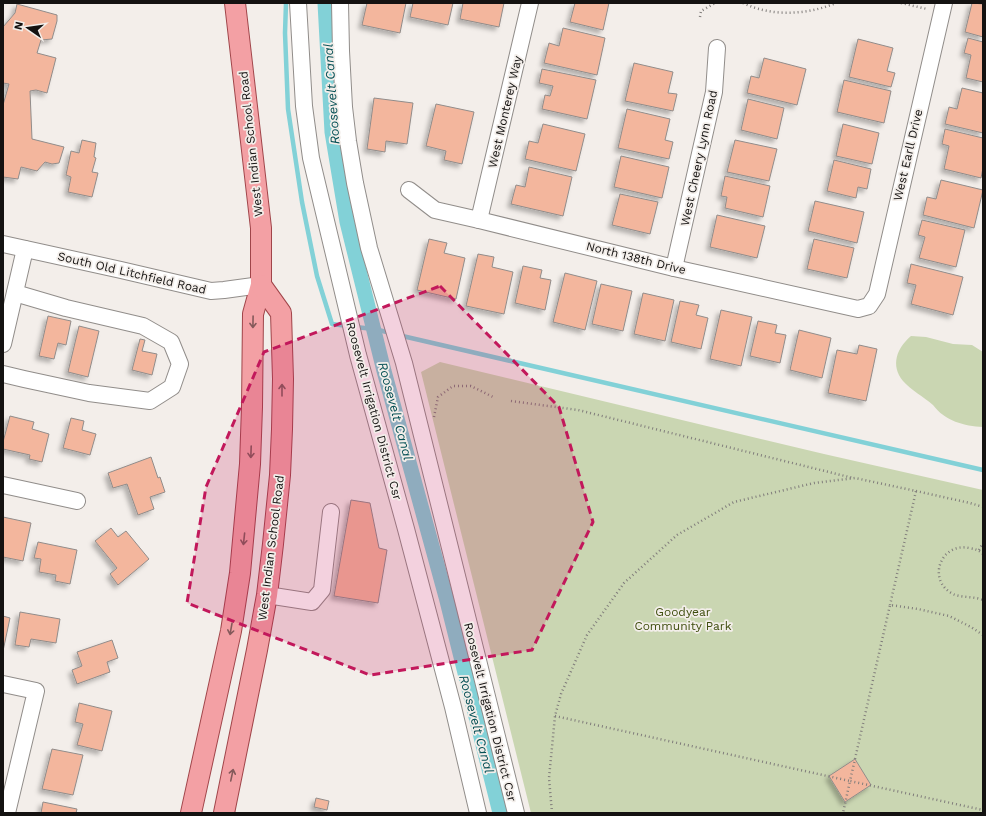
<svg xmlns="http://www.w3.org/2000/svg" width="986" height="816" font-family="'Work Sans',sans-serif">
<defs>
<filter id="shadow"><feDropShadow dx="-3.5" dy="3.5" stdDeviation="2" flood-color="#0004"/></filter>
</defs>
<rect width="100%" height="100%" fill="#f3eeea"/>
<g fill="#cad6b2">
<path d="M911,336L926,337L953,344L972,345L983,352V427C964,426 945,421 933,405C924,397 911,390 903,381C890,365 897,348 911,336Z"/>
<path d="M440,362L824,454L983,490V813H531L421,372Z"/>
</g>
<g fill="none" stroke-linecap="round" stroke-linejoin="round">
<g stroke="#82d1d7" stroke-width="4.5">
<path d="M286,3L285,33L288,109L302,202L317,276L332,324L348,326"/>
<path d="M355,327L374,329L391,333"/>
<path d="M398,335L983,470"/>
</g>
<path stroke="#82d1d7" stroke-width="15" d="M325,3L332,132L347,222L384,371L446,597L500,813"/>
</g>
<g fill="#f3b69d" stroke="#918c8a" filter="url(#shadow)">
<path d="M367,3H406L400,33L362,25Z"/>
<path d="M413,3H453L448,25L410,17Z"/>
<path d="M463,3H504L499,27L460,19Z"/>
<path d="M575,3H609L603,30L570,22Z"/>
<path d="M972,3L983,4V37L965,32Z"/>
<path d="M17,4L57,15V21L52,39L41,40L37,53L56,58L47,93L36,90L30,91L32,139L64,147L59,163L52,164L45,162L37,171L21,167L18,179L3,177V105L9,84L3,83V27L15,13Z"/>
<path d="M563,28L605,38L597,75L544,63L549,43L559,46Z"/>
<path d="M968,38L983,42V82L966,78L971,55L964,53Z"/>
<path d="M858,39L893,48L887,71L895,73L891,87L849,77Z"/>
<path d="M764,58L806,69L797,105L747,93L751,76L759,78Z"/>
<path d="M634,63L673,72L668,93L677,94L673,111L625,101Z"/>
<path d="M542,69L596,80L587,119L542,109L545,95L550,96L553,86L539,83Z"/>
<path d="M844,80L891,91L884,123L837,112Z"/>
<path d="M962,88L983,93V133L945,124L949,107L957,109Z"/>
<path d="M374,98L413,103L407,144L386,141L385,152L367,149Z"/>
<path d="M748,99L784,108L777,139L741,130Z"/>
<path d="M436,104L474,112L462,164L444,160L446,151L426,146Z"/>
<path d="M627,109L670,119L665,140L673,142L669,159L618,148Z"/>
<path d="M543,124L585,134L576,171L525,159L529,141L538,143Z"/>
<path d="M843,124L879,133L872,164L836,156Z"/>
<path d="M945,129L983,138V168L981,178L944,169L949,146L942,144Z"/>
<path d="M82,140L96,143L94,157L96,158L92,172L98,173L92,197L68,192L71,177L66,175L71,151L79,153Z"/>
<path d="M735,140L777,149L769,181L727,172Z"/>
<path d="M621,156L669,167L662,198L614,187Z"/>
<path d="M834,160L871,169L867,189L858,187L856,198L827,191Z"/>
<path d="M529,167L572,177L563,216L511,204L516,185L525,187Z"/>
<path d="M725,176L770,186L763,217L725,208L727,197L721,196Z"/>
<path d="M941,180L983,190L974,228L923,215L927,197L936,199Z"/>
<path d="M620,194L658,202L650,234L612,225Z"/>
<path d="M815,201L864,212L857,243L808,231Z"/>
<path d="M717,215L765,226L757,258L710,247Z"/>
<path d="M922,220L965,230L956,267L919,258L925,237L918,235Z"/>
<path d="M429,239L447,243L444,253L465,258L456,299L417,290Z"/>
<path d="M814,239L854,248L847,278L807,269Z"/>
<path d="M478,254L494,257L492,267L513,272L504,314L466,306Z"/>
<path d="M911,264L963,277L953,315L911,304L916,285L907,283Z"/>
<path d="M523,266L542,270L540,278L551,280L545,310L515,303Z"/>
<path d="M565,273L597,281L585,330L553,322Z"/>
<path d="M601,284L632,291L623,331L592,324Z"/>
<path d="M643,293L674,300L665,341L634,334Z"/>
<path d="M680,301L699,305L696,315L708,318L701,349L671,342Z"/>
<path d="M721,310L752,317L741,366L710,359Z"/>
<path d="M48,316L71,321L66,345L58,343L54,359L39,356Z"/>
<path d="M758,321L777,325L775,333L786,335L780,363L750,356Z"/>
<path d="M79,326L99,331L88,377L68,372Z"/>
<path d="M799,330L831,338L822,378L790,370Z"/>
<path d="M140,339L145,340L142,351L157,354L152,375L132,370Z"/>
<path d="M859,345L877,349L866,401L828,393L837,350L857,354Z"/>
<path d="M10,416L34,422L32,429L49,434L42,462L29,459L30,455L3,449V442Z"/>
<path d="M71,418L84,421L82,430L96,434L90,455L63,448Z"/>
<path d="M151,457L158,478L160,477L165,492L150,497L154,509L138,515L127,484L113,488L108,473Z"/>
<path d="M351,500L370,503L379,548L387,550L378,603L334,596Z"/>
<path d="M3,517L31,523L23,561L3,557Z"/>
<path d="M111,528L118,537L126,531L149,559L118,585L110,574L117,568L95,541Z"/>
<path d="M38,542L77,550L70,584L55,581L56,575L39,572L41,559L34,558Z"/>
<path d="M20,612L60,619L56,643L31,639L29,647L15,645Z"/>
<path d="M3,616L10,618L3,651Z"/>
<path d="M112,640L118,658L107,662L110,672L77,684L72,670L82,666L77,652Z"/>
<path d="M79,703L112,711L102,751L77,745L83,724L75,722Z"/>
<path d="M52,749L83,755L73,795L42,789Z"/>
<path d="M855,759L871,785L845,802L829,776Z"/>
<path d="M316,798L329,801L327,810L314,807Z"/>
<path d="M43,802L77,809L76,813H41Z"/>
</g>
<g fill="none" stroke-linecap="round" stroke-linejoin="round">
<defs>
<g id="minor">
<path d="M298,3L304,106L311,158L358,355L406,529L453,707L478,813"/>
<path d="M340,3L341,51L344,107L348,141L355,183L369,248L404,363L516,813"/>
<path d="M409,190L435,210L479,220L674,268L858,309L869,306L877,294L944,3"/>
<path d="M479,220L530,3"/>
<path d="M3,244L121,270L211,291L224,290L261,285"/>
<path d="M674,268L714,92L717,48"/>
<path d="M3,344L25,249"/>
<path d="M3,374L24,379L89,393L150,401L172,387L180,364L171,342L143,326L66,308L15,293"/>
<path d="M3,485L77,501"/>
<path d="M267,595L312,602L322,590L331,512"/>
<path d="M3,684L36,691L7,813"/>
</g>
<g id="major">
<path d="M191,813L231,631L240,573L250,464L252,407L253,314L261,285V228L235,3"/>
<path d="M224,813L257,650L267,595L273,544L280,475L282,429L283,379L281,313L261,285"/>
</g>
</defs>
<use href="#minor" stroke="#918d8a" stroke-width="18"/>
<use href="#major" stroke="#a0454a" stroke-width="22"/>
<g stroke="#807d7b" stroke-width="2.5" stroke-dasharray="1 3" stroke-linecap="butt">
<path d="M743,3C772,17 807,15 836,3"/>
<path d="M901,3L927,9"/>
<path d="M700,17L701,11L715,3"/>
<path d="M511,401L578,410L853,478"/>
<path d="M434,417L438,397L453,386H471L495,398"/>
<path d="M916,491L970,503L983,507"/>
<path d="M979,550L983,543"/>
<path d="M983,554C979,550 975,549 969,548C941,542 926,580 953,594C962,598 973,596 983,600"/>
<path d="M983,635L971,627L949,616L918,609L890,605L850,781L983,810"/>
<path d="M555,716L850,781L843,813"/>
<path d="M552,813L549,778L555,716L561,694L587,635L624,583L677,535L734,502L814,483L855,478L916,491L890,605"/>
</g>
<use href="#minor" stroke="#fff" stroke-width="16"/>
<use href="#major" stroke="#f3a0a4" stroke-width="20"/>
</g>
<defs><path id="oneway-shaft" d="M-6 0H5M1.5-3L5.5 0L1.5 3" fill="none" stroke-width="1.6" stroke-linecap="round" stroke-linejoin="round"/></defs>
<g stroke="#84595a">
<use href="#oneway-shaft" transform="translate(253 322) rotate(91)"/>
<use href="#oneway-shaft" transform="translate(282 390) rotate(-90)"/>
<use href="#oneway-shaft" transform="translate(251 452) rotate(92)"/>
<use href="#oneway-shaft" transform="translate(244 539) rotate(96)"/>
<use href="#oneway-shaft" transform="translate(231 629) rotate(100)"/>
<use href="#oneway-shaft" transform="translate(232 775) rotate(-78)"/>
</g>
<path fill="#c2185b" fill-opacity="0.2" stroke="#c2185b" stroke-width="3" stroke-dasharray="8 5" stroke-linejoin="round" d="M440,286L559,407L593,522L532,650L370,675L187,603L206,487L264,352Z"/>
<g text-anchor="middle" stroke-width="3.5" stroke-linejoin="round" paint-order="stroke">
<g font-size="12" fill="#141211" stroke="#f3eeea">
<text transform="translate(505 112) rotate(-77)" y="4">West Monterey Way</text>
<text transform="translate(251 144) rotate(-96)" y="4">West Indian School Road</text>
<text transform="translate(908 155) rotate(-77)" y="4">West Earll Drive</text>
<text transform="translate(699 158) rotate(-78)" y="4">West Cheery Lynn Road</text>
<text transform="translate(636 258) rotate(14)" y="4">North 138th Drive</text>
<text transform="translate(132 273) rotate(13)" y="4">South Old Litchfield Road</text>
<text transform="translate(374 411) rotate(75)" y="4">Roosevelt Irrigation District Csr</text>
<text transform="translate(271 548) rotate(-83)" y="4">West Indian School Road</text>
<text transform="translate(490 712) rotate(76)" y="4">Roosevelt Irrigation District Csr</text>
</g>
<g font-size="12" fill="#3e4d0d" stroke="#f3eeea">
<text x="683" y="616">Goodyear<tspan x="683" dy="14">Community Park</tspan></text>
</g>
<g font-size="13" font-style="italic" fill="#055055" stroke="#f3eeea">
<text transform="translate(331 94) rotate(-94)" y="5">Roosevelt Canal</text>
<text transform="translate(396 411) rotate(75)" y="5">Roosevelt Canal</text>
<text transform="translate(477 724) rotate(75)" y="5">Roosevelt Canal</text>
</g>
</g>
<rect width="986" height="816" fill="none" stroke="#141211" stroke-width="8"/>
<g transform="translate(28 28) rotate(283)" stroke="#f3eeea" stroke-width="3" paint-order="stroke">
<path d="M0-3L7 15L0 10L-7 15Z" fill="#141211"/>
<text y="-6" font-size="11" font-weight="bold" text-anchor="middle" fill="#141211">N</text>
</g>
</svg>
